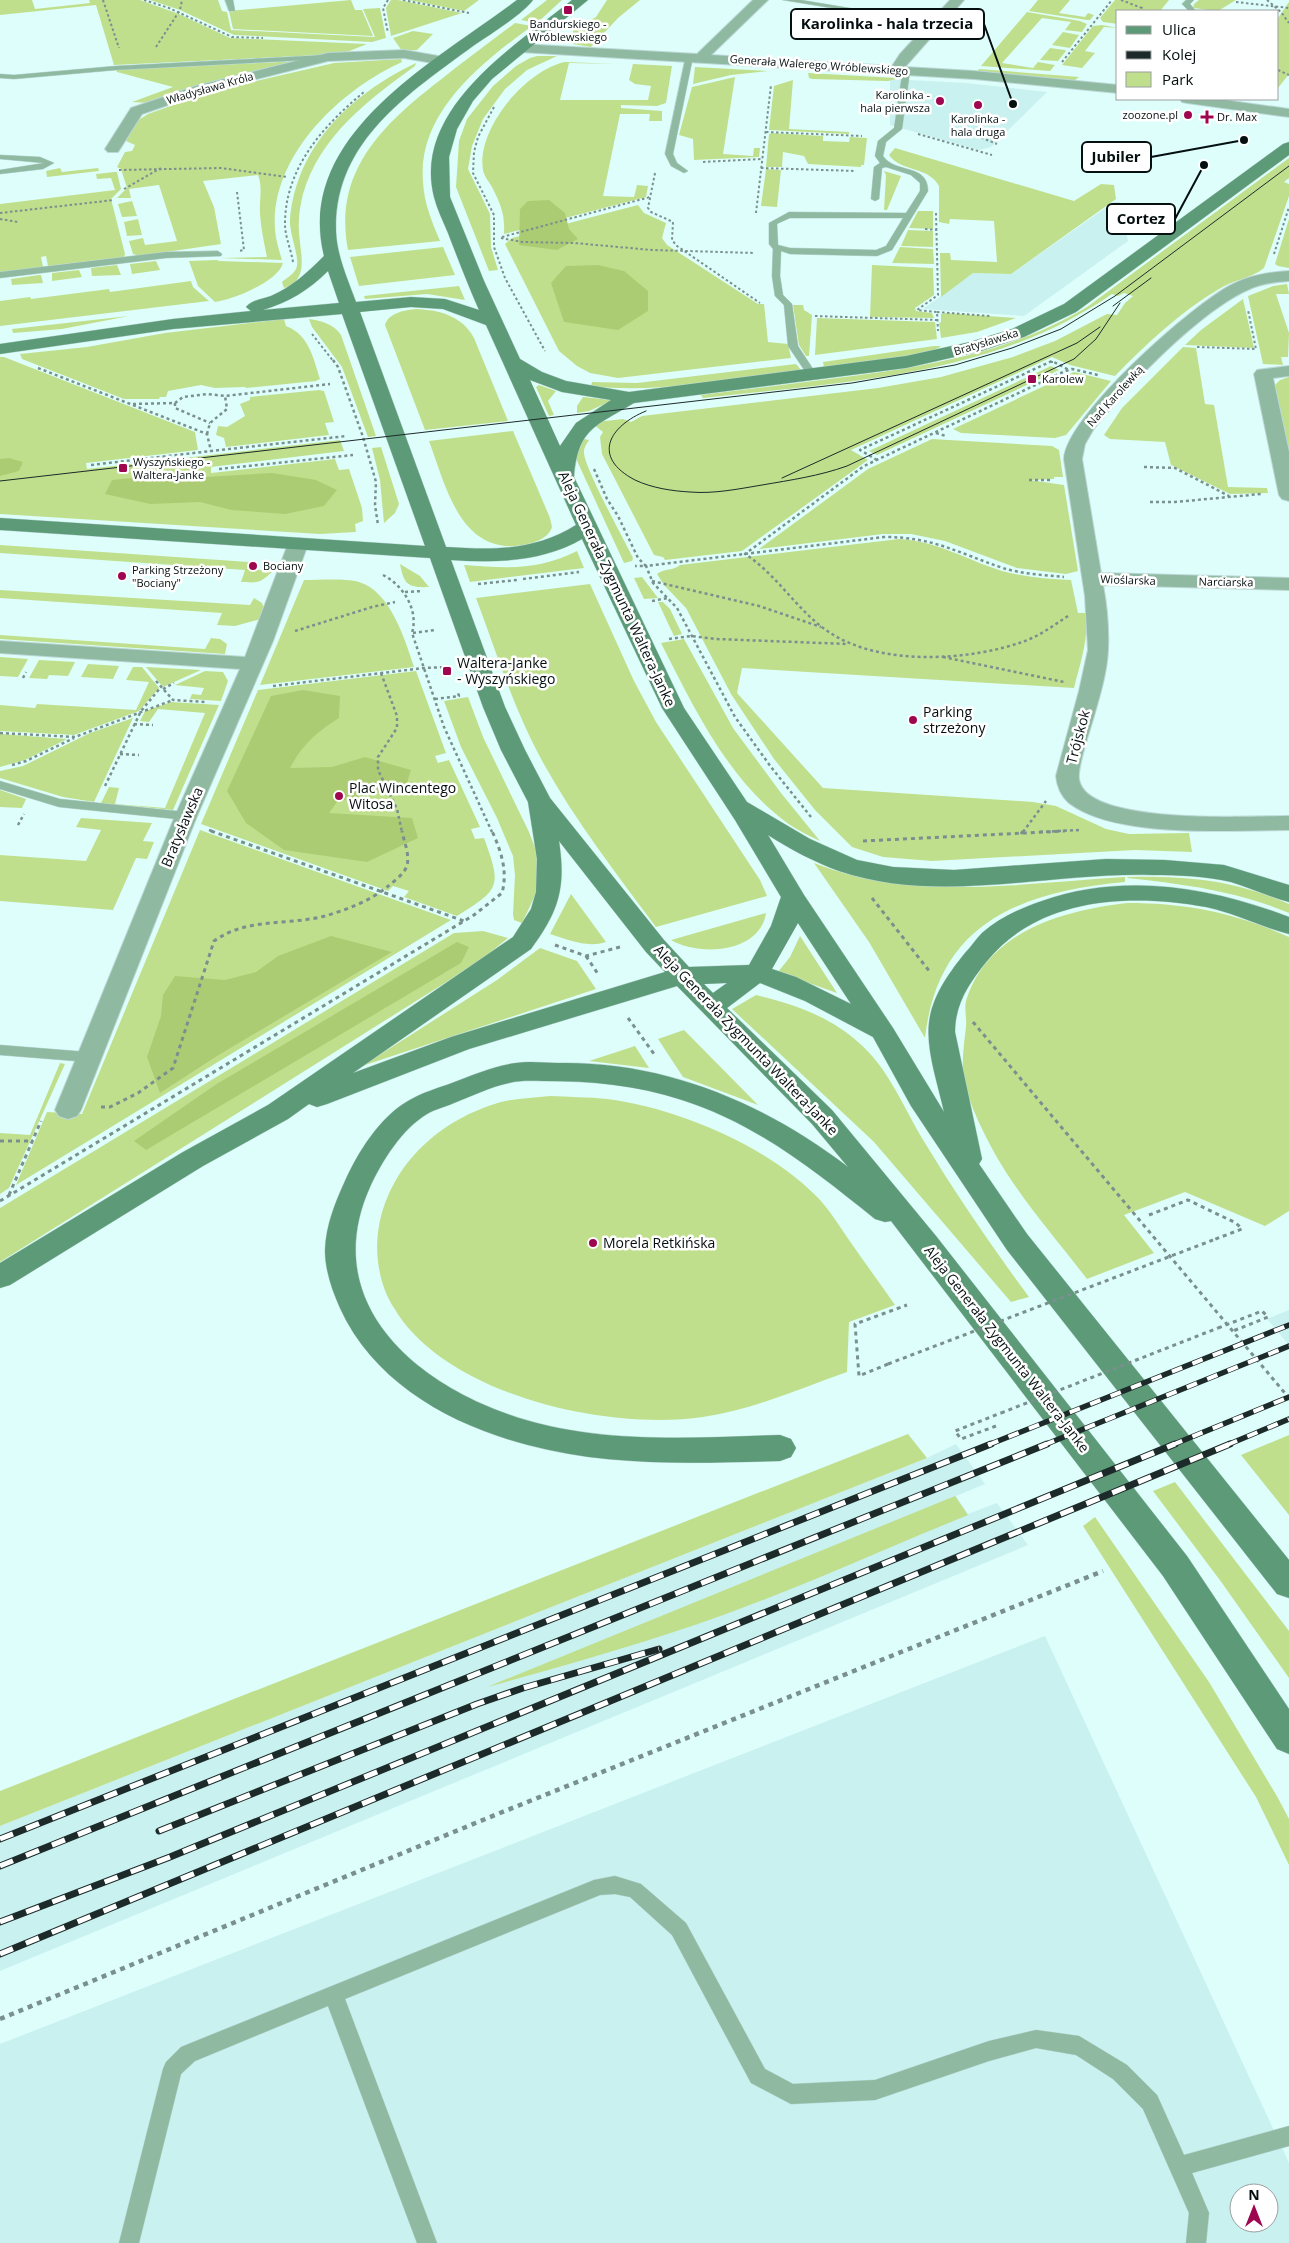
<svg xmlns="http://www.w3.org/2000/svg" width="1289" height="2243" font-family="'Open Sans',sans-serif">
<rect width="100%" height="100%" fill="#defefc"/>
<g fill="#c9f1ef" fill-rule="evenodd">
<path d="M890,79L966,83L1047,92L991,147L979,150L890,125Z"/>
<path d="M1114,202H1120L1128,241L1024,316L923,309L973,273L1011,274Z"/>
<path d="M1289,1310V1345L1267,1319Z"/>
<path d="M956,1444L985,1484L956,1496L968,1514L997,1503L1028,1545L0,1971V1826L927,1458Z"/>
<path d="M1045,1636L1289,2163V2243H0V2044ZM1239,2193H1269V2223H1239Z"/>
</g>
<g fill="#c0df8c">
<path d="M0,0H32L35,9L90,3L89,0H140L179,14L230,38L367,44L342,54L114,65L96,5L0,15Z"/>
<path d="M150,0H218L222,11L227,12L231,30L375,37L363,9L380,8L386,38L372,42L234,35L180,10Z"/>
<path d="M351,0L355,10H362L373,36L233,29L229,11Z"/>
<path d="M391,0H398L462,13L391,36L386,8Z"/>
<path d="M409,0H479L464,11Z"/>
<path d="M547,0H562L537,23L521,20Z"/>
<path d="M607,0H640L618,18L591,47L573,44V30L596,17Z"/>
<path d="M1038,0H1070L1059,13L1085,17L1088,13L1094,15L1090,20H1087L1029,11Z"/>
<path d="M1115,0H1169L1160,11H1118V24L1103,22L1100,18Z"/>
<path d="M1199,0H1236L1218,11L1193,8L1194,4Z"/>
<path d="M1289,2V74L1278,88V18Z"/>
<path d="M1027,12L1080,21L1087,24L1082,32L1065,30L1071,22L1042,18L1002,63L1033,68L1038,62L1055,65L1050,71L981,66Z"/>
<path d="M515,23L532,26C481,63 417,113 423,182C424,203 432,222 440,241L348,250C333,172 382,125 439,81C464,61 490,42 515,23Z"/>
<path d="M1102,25L1118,28L1104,27L1085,51L1095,53L1082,68L1062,65L1093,26Z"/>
<path d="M413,31L433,34L417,50L402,51L393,38Z"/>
<path d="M1063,32L1079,35L1070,48L1052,45Z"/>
<path d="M1050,48L1065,50L1066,51L1058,61L1040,60Z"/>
<path d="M537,56H557L527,70L505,89L483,119L472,146L468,169L490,214L491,247L498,270L489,271L456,187L459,141L467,119L493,86L516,66L530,58Z"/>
<path d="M401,59L402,62C340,90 270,156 275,230C276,241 279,250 282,260L220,258L267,257C264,243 261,228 260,214C259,201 263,188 258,175L203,181L214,207L221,244L139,256L133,254L129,241L143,238L145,245L177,241L159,185L129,189L131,198H117L127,188L121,169L117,167L125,152L132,151L135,145L126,141L137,121L148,114L213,91L334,63Z"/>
<path d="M299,61L192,87L150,103L132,102L173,87L117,72L116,70Z"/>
<path d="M565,62L618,64L569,63L560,100H648L651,86L635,84L629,80L633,64L672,66L666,103L657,106L621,105V108L662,111V121H649L650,114H620L603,196L634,197L637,185L648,186L646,197L504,234C505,214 501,205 492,187C489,182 484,176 483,170C476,129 526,70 565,62Z"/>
<path d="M416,63L415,66C368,100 320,136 303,194C300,206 298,219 299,232C300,253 310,280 284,288L282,282C286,278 293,275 296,269C301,259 289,234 290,220C296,146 351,94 416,63Z"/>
<path d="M695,67L768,71L731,75L693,84Z"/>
<path d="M979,69L1079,77L1074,81L977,72Z"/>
<path d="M808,73L896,78V79L888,81L812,79L809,78Z"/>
<path d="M735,77L723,154L753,156L754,148H760L759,157L694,160L693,139L679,135L692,87Z"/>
<path d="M793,80L789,129L849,132V134L769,130L774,86Z"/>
<path d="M772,133L823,136V141L849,142L850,137L867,138L864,165H861V167L808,164L804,156L783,152L782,167H766L769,134Z"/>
<path d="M895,148L1074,201L1101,184L1114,185L1116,199L1011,274L973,273L941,297L940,253H950L951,260L997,262L994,221L950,219L949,224L939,222V186C928,166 901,172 889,155Z"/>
<path d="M1289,158V178L1284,182L1289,184V196L1264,268C1252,278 1233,280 1219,289C1180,312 1146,344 1115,376L1070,365L1052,357L851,450L868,460L742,551L665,560L663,557L654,555L602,454L600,437L603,432L593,424L596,422L623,419L631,422L642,416L878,388L941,377L1013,357L1055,341L1107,314L1117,315L1125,303L1133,296L1124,293L1118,296L1112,294C993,377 841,382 703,398L701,395C747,389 792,384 837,378C924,367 1011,353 1087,307Z"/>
<path d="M60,168L62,172L98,168L99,171L47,177L46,171Z"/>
<path d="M766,169L781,170L777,207L761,206Z"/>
<path d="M884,171L901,176L887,210H884L886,175Z"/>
<path d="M114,172H117L121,189L111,199L125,254L124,257L48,266L46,256L41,257L43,267L0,272V204L115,190L111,178L97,179L96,174Z"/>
<path d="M132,201L137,216L122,217L118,204Z"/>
<path d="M638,205L644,213L666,223L662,238L667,245L758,304H764L768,342L788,344L791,358L618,378L590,373L577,366L559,351L505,244L512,238Z"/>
<path d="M918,211H933V229L909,228Z"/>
<path d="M138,219L142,235L127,236L124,222Z"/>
<path d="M1289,219V268L1278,266L1275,264Z"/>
<path d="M908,230L933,231V247L901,246Z"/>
<path d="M443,247L455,275L359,286L350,257Z"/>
<path d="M900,247L933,249L934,264L892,263Z"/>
<path d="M217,260L219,261L283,263C278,282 232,300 215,302L198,286L189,261Z"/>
<path d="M156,261L160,270L132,274L130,264Z"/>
<path d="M117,265L121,275L92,276L91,268Z"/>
<path d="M872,265L933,268L934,295L915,308L916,311L932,313L934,318L870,317Z"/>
<path d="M79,270L82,277L52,281V273Z"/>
<path d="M39,275H41L43,283L12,285L11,279Z"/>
<path d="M191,281L193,287L209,301L0,326V301L30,297L31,299L109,289L110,292Z"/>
<path d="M1287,284L1289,294H1276L1289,333L1288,357H1281L1283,365L1263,364L1248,296L1273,286Z"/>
<path d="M459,286L465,300L427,294L365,299L364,296Z"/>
<path d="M1243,299L1254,348L1185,345L1201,330Z"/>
<path d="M793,305H803L804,310L812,315L809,356H806L799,345Z"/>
<path d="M416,309C440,310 462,316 474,338L508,421L425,430L385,325C388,313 405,310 416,309Z"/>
<path d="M945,313L1016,318L977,332L941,338L939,323L941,322V314Z"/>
<path d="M129,316L62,329L13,333L12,329Z"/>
<path d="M817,318L935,322L937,339L815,355Z"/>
<path d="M284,319L286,326C309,335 313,357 320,379L316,381L246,388L245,387L215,388L201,385L168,391L166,397H160L159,399H124L22,359L20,354L87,347L165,333Z"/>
<path d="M309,319C322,321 334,324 341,335L376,436L368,437L342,367L312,327Z"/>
<path d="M934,346H941C933,356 842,364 824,367L823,362Z"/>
<path d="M1183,347L1196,348L1205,404L1214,405L1228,487L1267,488L1268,493L1230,494L1171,465L1165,442L1110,439L1104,435L1122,408Z"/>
<path d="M0,357H4L195,432L198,450L86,463L87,469L340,440L344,451L211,467V473L335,459L339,470L349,469L362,508L363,521L355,524L356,532L320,534L0,514Z"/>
<path d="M796,364L801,370C735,378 657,394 591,386L592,382L637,383Z"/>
<path d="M1051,366L1059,370L877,455L869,451Z"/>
<path d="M1074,372L1111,381L1066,435L1055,438L961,433L953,429Z"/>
<path d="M1289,377V455L1274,386L1280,380Z"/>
<path d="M539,385L556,391L548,401L554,415L549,416L536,387Z"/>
<path d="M319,390L324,391L334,422L325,423L329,435L226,447L224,438L216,435L218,426L227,427L245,416L240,404L250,400V397Z"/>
<path d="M583,397L611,400V401L589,411L577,413V406Z"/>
<path d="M513,431L550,518L552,527C549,538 534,543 524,545C460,556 446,486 429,441Z"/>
<path d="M581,438L589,440C587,443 584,448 584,451C582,464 625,541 633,558L632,561L624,563L578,463L576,458Z"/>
<path d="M932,439L1052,446L1059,450L1063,477H1054V479L1029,480L1064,485L1078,571L1066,574L1017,568L945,541L911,534H883L759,549L868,469Z"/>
<path d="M381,447L399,504L395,513L384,523L380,480L372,448Z"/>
<path d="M899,539C937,541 967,560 1002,571C1025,577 1048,579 1071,580L1078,613H1086C1089,639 1080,664 1074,688L742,668L737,693L823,788L1033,802L1056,806L1106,829L1129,834L1189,833L1192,852L1135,850L932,861L883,857L852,847L815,810L774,759L731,694L686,608L664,585L657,574C664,568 674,571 680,565Z"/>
<path d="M0,545L249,562L247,569L273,571C260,583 259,583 241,582L245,570L0,553Z"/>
<path d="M577,551L584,568L470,582L464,565C506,568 537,571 577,551Z"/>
<path d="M400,564L420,576L429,587C407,588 404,584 400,564Z"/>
<path d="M642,577L658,598L644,599L634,578Z"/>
<path d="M304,580C320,580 345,578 359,582C390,591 405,639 414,667L260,685Z"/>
<path d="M590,584L634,681L656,722L760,880L767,896L656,927C615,872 573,818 540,757C513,707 496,651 476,598Z"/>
<path d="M0,590L250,605L254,598L262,603L265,612L261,619L235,626L217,625L222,613L0,598Z"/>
<path d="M658,602H663L670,609L682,634L674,636Z"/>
<path d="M0,635L205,649L211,638L220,639L227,644L225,654L0,639Z"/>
<path d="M684,639L733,728L781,793L820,841C810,836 799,831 790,825C729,782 694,708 661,643Z"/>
<path d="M0,657L28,659L18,677L0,676Z"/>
<path d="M39,660L75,662L68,676L49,675L47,679L29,678Z"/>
<path d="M88,664L119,666L113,679L81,677Z"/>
<path d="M133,667H142L159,688L139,711L74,735L0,731V705L35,708L37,704L136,710L149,682L126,680Z"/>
<path d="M146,667L201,670L163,687Z"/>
<path d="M205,671L223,672L228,681L221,701L190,699L192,694L201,695L204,688L175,685Z"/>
<path d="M416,671L446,753L435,756L438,763L449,760L480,827L471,829L475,839L484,838C502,887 500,889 457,916L404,897L409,891L393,886L388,891L201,824L258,690Z"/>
<path d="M468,697L483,737L529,832L540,861V885L522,923L514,920L513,914L515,875L513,856L497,818L461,747L444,701Z"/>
<path d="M171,702L219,705L173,810L101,803L109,787L119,788L115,804L165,808L205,713L158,709L149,722L140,721L145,711Z"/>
<path d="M133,718L94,802L63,797L0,778V771L23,766L90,733Z"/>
<path d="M0,734H1L67,739L25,760L0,767Z"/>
<path d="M0,790L26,799L22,808L0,807Z"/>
<path d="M81,818L152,823L143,841L154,842L147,859L136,858L113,910L0,901V855L86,861L101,830L76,827Z"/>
<path d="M200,830L451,920L16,1185L47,1112L82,1114Z"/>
<path d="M814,863C912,902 1023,883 1125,877V882C1021,892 938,922 925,1038L869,942Z"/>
<path d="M1128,877C1188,876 1233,880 1289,904V913C1237,891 1183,884 1127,878Z"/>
<path d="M571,894L606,942C587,948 569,940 550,934Z"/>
<path d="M1128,903C1186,903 1236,913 1289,937V1211L1265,1226L1185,1192L1124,1215L1154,1253L1087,1279C1056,1239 1020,1198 995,1154C983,1132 969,1104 964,1080C961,1064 964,1044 966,1027C967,1019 964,1009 966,1001C987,931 1064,910 1128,903Z"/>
<path d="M766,913C760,953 700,957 671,940Z"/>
<path d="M483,931L508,938L487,955L448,981L0,1262V1208L454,933Z"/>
<path d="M800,936L837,993L778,972L790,957Z"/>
<path d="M540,948L577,961L596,989L362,1066L497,980Z"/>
<path d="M756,995C793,1004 829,1016 858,1042C889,1068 904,1109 925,1143C957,1196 992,1247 1029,1297L1011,1302L874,1142L732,1009Z"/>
<path d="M684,1030L758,1105L683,1077L658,1039Z"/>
<path d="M635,1046L649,1068L589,1061Z"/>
<path d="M60,1063L65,1064L9,1188L0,1194V1133L30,1135Z"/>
<path d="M550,1096C569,1097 588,1097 607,1099C678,1108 771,1147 820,1200C831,1212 840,1227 849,1240C864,1262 880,1283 895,1305L849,1322L847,1372C801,1388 753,1410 703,1417C609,1431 446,1396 394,1308C379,1285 374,1253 379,1226C391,1163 441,1119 501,1102C517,1098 534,1098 550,1096Z"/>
<path d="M908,1434L927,1458L0,1826V1791Z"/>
<path d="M1289,1435V1515L1241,1455Z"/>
<path d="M1175,1482L1289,1631V1678L1222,1583L1153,1491Z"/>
<path d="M955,1496L968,1515C887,1548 808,1584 726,1614C648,1642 568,1665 487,1687Z"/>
<path d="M1095,1517L1209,1682L1278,1798L1289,1819V1865L1256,1797L1083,1526Z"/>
</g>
<g fill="#accc73">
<path d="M549,200L565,213L569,229L578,239L557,250L519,245L520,209L528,201Z"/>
<path d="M598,265L624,271L648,291V311L618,330L564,322L551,283L566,266Z"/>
<path d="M9,458L23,462L19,471L0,476V459Z"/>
<path d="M182,473L205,477L272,473L316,480L337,490L324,506L285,514L231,510L200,502L150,504L105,494L112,480Z"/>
<path d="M303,690L340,696L339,718C318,731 302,745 290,768L332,767L365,757L411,770L406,786L337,802L329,813L412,818L418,838L367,862L284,850L246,823L227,791L271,696Z"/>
<path d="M331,936L392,952L217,1056L160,1093L147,1057L161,1016L163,995L175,976L225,980L256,972L278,956Z"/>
<path d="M457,942L469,947L461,963L146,1150L134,1141L215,1085Z"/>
</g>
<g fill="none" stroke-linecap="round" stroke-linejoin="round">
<defs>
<g id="lane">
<path d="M225,0H233L235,11H229Z"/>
<path d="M783,0H801L940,23L936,25Z"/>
<path d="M1186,0H1194L1190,4L1196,11H1189L1182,4Z"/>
<path d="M325,55H328V59L116,70L14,79L0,78V74L14,75L116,66Z"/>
<path d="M686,55L693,57L673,154L677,163L688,171L684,173L671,166L665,154Z"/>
<path d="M903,69L910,71L902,129L886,142L883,156C895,174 928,163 928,191L892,250L877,256L790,254L781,251L780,276L783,295L792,304L798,346L817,375L812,378L809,377L788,346L784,305L775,296L772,276L773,249L769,244V223L789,212L906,213L920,191V183L911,175L886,167L882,168L879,199L875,201L871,199L874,167L880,163L875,156L878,141L894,128ZM790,218H903L886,246L876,250L790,248L778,245L777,224Z"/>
<path d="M0,155L40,157L54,163L43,169L0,174V170L44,163L0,159Z"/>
<path d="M218,251L222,254L221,256L166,258L0,278V272L166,252Z"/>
<path d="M0,781L60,799L186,812L192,816L186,820L59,807L0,789Z"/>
<path d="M0,1045L88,1052L95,1057L88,1062L0,1055Z"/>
<path d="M615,1876L641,1884L686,1923L765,2069L793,2084L875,2080L989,2041L1036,2030L1079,2036L1127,2065L1157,2095L1184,2155L1289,2126V2146L1192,2173L1209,2213L1206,2243H1186L1189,2213L1143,2109L1113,2079L1076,2055L1036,2048L989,2061L875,2100L791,2104L751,2083L672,1935L630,1897L615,1894L600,1895L345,1999L437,2243H417L328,2006L195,2061L181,2074L139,2243H119L163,2069L166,2062L181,2047L594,1880Z"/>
</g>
<g id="street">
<path d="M753,0H768L711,55L892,66L900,54L950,0H964L905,67L974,71L1118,85V93L974,79L520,52L513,48L520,44L697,54Z"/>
<path d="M404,50L444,57L451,61L444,65L404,58L328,61L206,92L142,114L118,152H108L105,149L131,108L196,86L328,53Z"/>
<path d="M1180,99H1217L1289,109V117L1187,103L1182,102Z"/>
<path d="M1289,271V281C1276,282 1264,283 1252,288C1201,309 1128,386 1093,430L1085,444L1082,459L1101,573L1289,578V590L1103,585C1107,606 1109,629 1108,650C1107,672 1100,695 1094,716C1090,730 1077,767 1079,779C1085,826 1252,816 1289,816V830C1231,830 1116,839 1069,803C1061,796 1057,786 1056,776L1079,691L1088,650L1085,596L1064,459C1066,416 1194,303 1233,284C1251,275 1270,272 1289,271Z"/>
<path d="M1289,366V376L1273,378L1289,452V501L1282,499L1279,495L1254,374L1257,370Z"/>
<path d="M298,538L305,540L308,544L273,641L197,816L81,1110L77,1116L68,1119L59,1116L55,1110L175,816L240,669L0,653V641L245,657L288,544L291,540Z"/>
</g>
<path id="secondary" d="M517,0H533C523,14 489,35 473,46C408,94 333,142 336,232C337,256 348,280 356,302L411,297L445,299L479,310C468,285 458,259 448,233C443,221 437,209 434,197C412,109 515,46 572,0H588L492,79L473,101L457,129L449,157L450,197L484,281L520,359L542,372L566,381L629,392L906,356L970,342L1012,329L1064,304L1283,144L1289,142V155L1076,312L1024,337L981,351L906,368L634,403C596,426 578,428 574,477L684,708L747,802L810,839L857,860L893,867L954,870L1106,859L1165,860L1224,865L1289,885V902C1269,897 1251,888 1231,882C1206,876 1178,875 1152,875C1049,872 939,905 839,871C814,862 790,849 768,835L804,895L893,1028L944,1112C938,1084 926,1051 929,1023C932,996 949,973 965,953C971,947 976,939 982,933C999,918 1021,908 1042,901C1123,872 1211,887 1289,917V934C1261,927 1235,913 1206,907C1130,893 1039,897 987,961C970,982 955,1003 955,1032L982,1159L979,1164L1027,1234L1289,1560V1598L1277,1594L1007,1250L911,1106L873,1037L805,1001L760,983L727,1008L832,1110L936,1236L1187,1556L1289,1709V1754L1277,1749L1163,1576L891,1221L885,1222L875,1219C815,1171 757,1124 682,1100C637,1085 591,1081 544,1081C532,1081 521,1080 509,1083C490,1087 472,1096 454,1103C445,1107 435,1109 427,1114C402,1129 382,1161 370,1187C321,1296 405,1376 502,1412C590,1445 688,1438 780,1435L791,1439L796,1448L791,1457L780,1461C696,1463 610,1467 528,1445C451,1425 374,1383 340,1308C332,1290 325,1270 325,1250C326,1225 335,1203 345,1181C358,1152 380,1117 408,1101C421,1093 438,1088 452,1083C473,1075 494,1066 516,1063C530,1061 544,1063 558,1063C665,1061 764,1103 848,1167L812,1124L677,986L469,1049L327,1104L317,1107L309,1104L288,1119L203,1166L10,1285L0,1288V1263L183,1152L268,1105L513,937L531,909L536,892L537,859L528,802L501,750L483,707L430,558L0,530V518L425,546L342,314L173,329L0,354V344L173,319L251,311L246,307C251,300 263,299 271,296C292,287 308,272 324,256C294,134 437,61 517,0ZM328,271L339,303L263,310C289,302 309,290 328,271ZM411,307L443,309L486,325L576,525C534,551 494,550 446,547L360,312ZM530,380L562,392L611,400L576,423L560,446ZM582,539L662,708L735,820L781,897L771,926L749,965L689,967L664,940L550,798L525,750L505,707L451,560C496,563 542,562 582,539ZM559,841L646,952L665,972L451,1037L353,1073L531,949C559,911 566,888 559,841ZM798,923L851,1004L796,977L772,969ZM727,983L713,993L704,984Z"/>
</defs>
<use href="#lane" stroke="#bbd8d6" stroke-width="1"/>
<use href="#street" stroke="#bbd8d6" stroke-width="2"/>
<use href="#secondary" stroke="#bbd8d6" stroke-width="1"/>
<g stroke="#7a908f" stroke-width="2" stroke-dasharray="2.5 2.5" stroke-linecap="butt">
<path d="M103,0L119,48"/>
<path d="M144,0L169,8L232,37L263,38"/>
<path d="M388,0L383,8L388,33"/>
<path d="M403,0L469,13"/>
<path d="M1121,0L1142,8L1140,11"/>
<path d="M1267,0L1281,12L1289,23"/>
<path d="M1236,2L1289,8"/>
<path d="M156,47L180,10L182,0"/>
<path d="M1062,62L1112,0"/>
<path d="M1278,70L1289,75"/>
<path d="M494,107L478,137L474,152L473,173L494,215V247L505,278L545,351"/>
<path d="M766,132L862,136"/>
<path d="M918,134L992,155"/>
<path d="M972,134L997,144"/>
<path d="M703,162L762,159"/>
<path d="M761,168L856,171"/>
<path d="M119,170L221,168L287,177"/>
<path d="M655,173L648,208L651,212L673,222L672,240L677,246L760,303"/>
<path d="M124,189L161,168"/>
<path d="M237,192L244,250L239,251"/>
<path d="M0,213L114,200"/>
<path d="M756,213L771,85"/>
<path d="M936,213L938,295L917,310L937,312L938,331"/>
<path d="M0,219L18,222"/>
<path d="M925,229L937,230"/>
<path d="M502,237L650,197"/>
<path d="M501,238L522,242L574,243L652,250L755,253"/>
<path d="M1274,254L1289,207"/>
<path d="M293,262C291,249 285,237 285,224C285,168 323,126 364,92"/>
<path d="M937,312L990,316"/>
<path d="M815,316L937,320"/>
<path d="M312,334L334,362"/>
<path d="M1197,347L1256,349L1248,310"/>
<path d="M1051,362H1053"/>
</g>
<g stroke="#7a908f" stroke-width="2.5" stroke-dasharray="3 3" stroke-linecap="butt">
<path d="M333,360L338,367L363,437L376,482L375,505L378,525"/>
<path d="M38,368L207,434L211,451L347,436"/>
<path d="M175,403V408L210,423"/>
<path d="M133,404L175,403L183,397L207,394L225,396L330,384"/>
<path d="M936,433L946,436"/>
<path d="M207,434L210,423L227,409L225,396"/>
<path d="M877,460L860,450L1052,361L1069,370"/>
<path d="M91,465L211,451"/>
<path d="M1144,467L1175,468L1229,496"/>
<path d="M219,469L353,455"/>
<path d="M594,469L607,499L618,516L638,558L646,566H635"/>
<path d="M1029,480H1050"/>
<path d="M1150,502H1175L1261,494"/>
<path d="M383,575C403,585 419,610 412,633L444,727L492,832"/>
<path d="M523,579L579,572"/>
<path d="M652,581L759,606L821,627"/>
<path d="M478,584L517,580"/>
<path d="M405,592L423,591"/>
<path d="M652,601L668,598"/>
<path d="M1068,616C1054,625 1041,635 1025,641C970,661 883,666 832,634C798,613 779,576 745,554L864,466L1063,372L1072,369L1098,375"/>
<path d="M295,631L372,607L395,602"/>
<path d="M413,633L435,630"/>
<path d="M669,639L691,636L716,639L848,644"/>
<path d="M943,657L1064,682"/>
<path d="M381,673L397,716V728L378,757V770L397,809L402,832"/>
<path d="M23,678L26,672"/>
<path d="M156,681L173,700L206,702"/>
<path d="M273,686L424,668L448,667"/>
<path d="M163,689L174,683"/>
<path d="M435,699L459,696L458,693"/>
<path d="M134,724L153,725"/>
<path d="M0,733L75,737L173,700"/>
<path d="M120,754L139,755"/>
<path d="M12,765L26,761L74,738"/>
<path d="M105,786L141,711L161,687"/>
<path d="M811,817L771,767L735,717L677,608L653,583L646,566L884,537C934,537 958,553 1003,568C1022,574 1044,575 1064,577"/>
<path d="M18,825L24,814"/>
<path d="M209,830L215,832"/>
<path d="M1023,832L1046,801"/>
<path d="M1040,832L1079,830"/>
</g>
<g stroke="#7a908f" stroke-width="3" stroke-dasharray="4 4" stroke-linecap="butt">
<path d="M211,831L464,921"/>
<path d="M1021,834L1023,831"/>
<path d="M863,841L1065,831"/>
<path d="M872,898L930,972"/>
<path d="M555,945L586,956L620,947"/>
<path d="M586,956L598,974"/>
<path d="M628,1018L654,1054"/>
<path d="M973,1022L1289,1398"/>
<path d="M101,1107H110L138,1093L173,1068L214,941C248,917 286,926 325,916C346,910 370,901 387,887C393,882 402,876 406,868C411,857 404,842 402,831"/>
<path d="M0,1141H33"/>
<path d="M9,1195L41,1121"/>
<path d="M0,1201L474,915L502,893C508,871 501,851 492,831"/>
<path d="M1149,1215L1188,1200L1236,1223L1242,1229L1213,1240"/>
<path d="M1218,1328L1262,1311L1268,1317L1233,1331"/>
<path d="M888,1364L859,1376L855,1324L907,1305"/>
<path d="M996,1426L961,1439L955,1431L1001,1413"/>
</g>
<path stroke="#7a908f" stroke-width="4.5" stroke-dasharray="5 5" stroke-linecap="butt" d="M0,2019L495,1815L1103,1571"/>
<use href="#lane" fill="#90b9a1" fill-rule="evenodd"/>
<use href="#street" fill="#90b9a1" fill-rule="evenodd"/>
<use href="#secondary" fill="#5c9a78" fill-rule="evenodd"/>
<g stroke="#1d2a2a" stroke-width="1">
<path d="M1113,306L1151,278"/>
<path d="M646,411C609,426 591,457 635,480C652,488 672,491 690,492C714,494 738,489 762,485C791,480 819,476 847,466L1074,359L1096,339L1120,303"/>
<path d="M782,478L1077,343L1100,327"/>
<path d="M0,481L852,383L955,365L1012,348L1061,329L1115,296L1289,166"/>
</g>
<defs>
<g id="rail-far1">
<path d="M988,1445L1289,1325"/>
<path d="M1044,1445L1289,1346"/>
<path d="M1172,1445L1289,1397"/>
<path d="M1227,1445L1289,1419"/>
</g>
<g id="rail">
<path d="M159,1831L477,1704L523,1688L659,1649"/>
<path d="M0,1839L991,1444"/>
<path d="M0,1866L1047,1444"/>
<path d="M0,1922L170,1857L1175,1444"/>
<path d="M0,1954L1230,1444"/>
</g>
</defs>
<use href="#rail-far1" stroke="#1d2a2a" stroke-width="5.5"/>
<use href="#rail" stroke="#1d2a2a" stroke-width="7"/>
<use href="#rail-far1" stroke="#fff" stroke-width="4" stroke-dasharray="11" stroke-linecap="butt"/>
<use href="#rail" stroke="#fff" stroke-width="5" stroke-dasharray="14" stroke-linecap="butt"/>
<g stroke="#7a908f" stroke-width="3" stroke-dasharray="4 4" stroke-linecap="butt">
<path d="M888,1364L1213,1240"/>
<path d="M1001,1413L1218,1328"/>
</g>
</g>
<g fill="#9e074f" stroke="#fff" stroke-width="2">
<rect x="563" y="5" width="10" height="10" rx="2.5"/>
<circle cx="940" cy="101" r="5"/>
<circle cx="978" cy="105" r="5"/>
<circle cx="1188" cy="115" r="5"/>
<path d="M1204.5 109.5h5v5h5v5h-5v5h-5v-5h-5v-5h5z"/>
<rect x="1027" y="374" width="10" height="10" rx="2.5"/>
<rect x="118" y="463" width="10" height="10" rx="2.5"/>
<circle cx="253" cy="566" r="5"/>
<circle cx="122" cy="576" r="5"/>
<rect x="442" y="666" width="10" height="10" rx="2.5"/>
<circle cx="913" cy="720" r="5"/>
<circle cx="339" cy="796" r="5"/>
<circle cx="593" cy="1243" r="5"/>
</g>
<g text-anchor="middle" stroke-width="5" stroke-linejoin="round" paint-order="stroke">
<g font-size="11" fill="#050f0f" stroke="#fff" text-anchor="start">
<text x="568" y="28" text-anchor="middle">Bandurskiego -<tspan x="568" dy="13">Wróblewskiego</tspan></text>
<text x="930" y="99" text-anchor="end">Karolinka -<tspan x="930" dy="13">hala pierwsza</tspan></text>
<text x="1178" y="119" text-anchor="end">zoozone.pl</text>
<text x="1217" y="121">Dr. Max</text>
<text x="978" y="123" text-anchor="middle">Karolinka -<tspan x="978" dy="13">hala druga</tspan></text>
<text x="1042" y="383">Karolew</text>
<text x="133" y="466">Wyszyńskiego -<tspan x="133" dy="13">Waltera-Janke</tspan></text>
<text x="263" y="570">Bociany</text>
<text x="132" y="574">Parking Strzeżony<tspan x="132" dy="13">"Bociany"</tspan></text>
</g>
<g font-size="11" fill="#050f0f" stroke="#fff">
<text transform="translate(819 65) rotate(4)" y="4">Generała Walerego Wróblewskiego</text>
<text transform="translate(210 88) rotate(-16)" y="4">Władysława Króla</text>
<text transform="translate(986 342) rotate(-17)" y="4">Bratysławska</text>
<text transform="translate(1115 396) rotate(-48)" y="4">Nad Karolewką</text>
<text transform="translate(1128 580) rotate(2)" y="4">Wioślarska</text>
<text transform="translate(1226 582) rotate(1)" y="4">Narciarska</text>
</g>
<g font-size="14" fill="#050f0f" stroke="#fff">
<text transform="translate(617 589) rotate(65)" y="5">Aleja Generała Zygmunta Waltera-Janke</text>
<text transform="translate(1078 737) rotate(-75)" y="5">Trójskok</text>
<text transform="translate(182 827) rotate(-67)" y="5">Bratysławska</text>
<text transform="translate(746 1040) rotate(46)" y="5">Aleja Generała Zygmunta Waltera-Janke</text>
<text transform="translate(1007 1349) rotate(52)" y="5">Aleja Generała Zygmunta Waltera-Janke</text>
</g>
<g font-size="14" fill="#050f0f" stroke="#fff" text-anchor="start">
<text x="457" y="668">Waltera-Janke<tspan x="457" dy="16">- Wyszyńskiego</tspan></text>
<text x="923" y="717">Parking<tspan x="923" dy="16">strzeżony</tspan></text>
<text x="349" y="793">Plac Wincentego<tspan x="349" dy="16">Witosa</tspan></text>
<text x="603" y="1248">Morela Retkińska</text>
</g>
</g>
<path fill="none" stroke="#050f0f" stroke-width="2" d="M1013 104L984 24M1244 140L1151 157M1204 165L1175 219"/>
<g fill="#050f0f" stroke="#fff" stroke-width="2">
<circle cx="1013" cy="104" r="5"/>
<circle cx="1244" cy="140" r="5"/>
<circle cx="1204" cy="165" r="5"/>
</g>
<g fill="#fff" stroke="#050f0f" stroke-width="2">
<rect x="791" y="9" width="193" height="30" rx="5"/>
<rect x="1082" y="142" width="69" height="30" rx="5"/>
<rect x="1107" y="204" width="68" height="30" rx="5"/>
</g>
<g font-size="15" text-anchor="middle" font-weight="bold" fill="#050f0f">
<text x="887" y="29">Karolinka - hala trzecia</text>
<text x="1116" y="162">Jubiler</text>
<text x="1141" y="224">Cortez</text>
</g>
<rect x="1116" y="10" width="162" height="90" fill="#ffffff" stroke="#9b9f9f"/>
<rect x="1126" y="26" width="25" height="8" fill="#5c9a78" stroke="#9b9f9f"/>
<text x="1162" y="35" font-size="15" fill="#050f0f">Ulica</text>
<rect x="1126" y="51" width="25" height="8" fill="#1d2a2a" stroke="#9b9f9f"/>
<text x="1162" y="60" font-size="15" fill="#050f0f">Kolej</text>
<rect x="1126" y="72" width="25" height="15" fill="#c0df8c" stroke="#9b9f9f"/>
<text x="1162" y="85" font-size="15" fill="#050f0f">Park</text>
<g transform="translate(1254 2208)"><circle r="24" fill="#ffffff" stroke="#9b9f9f"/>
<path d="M0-4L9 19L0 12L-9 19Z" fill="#9e074f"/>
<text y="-8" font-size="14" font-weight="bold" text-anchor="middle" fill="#050f0f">N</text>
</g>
</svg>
